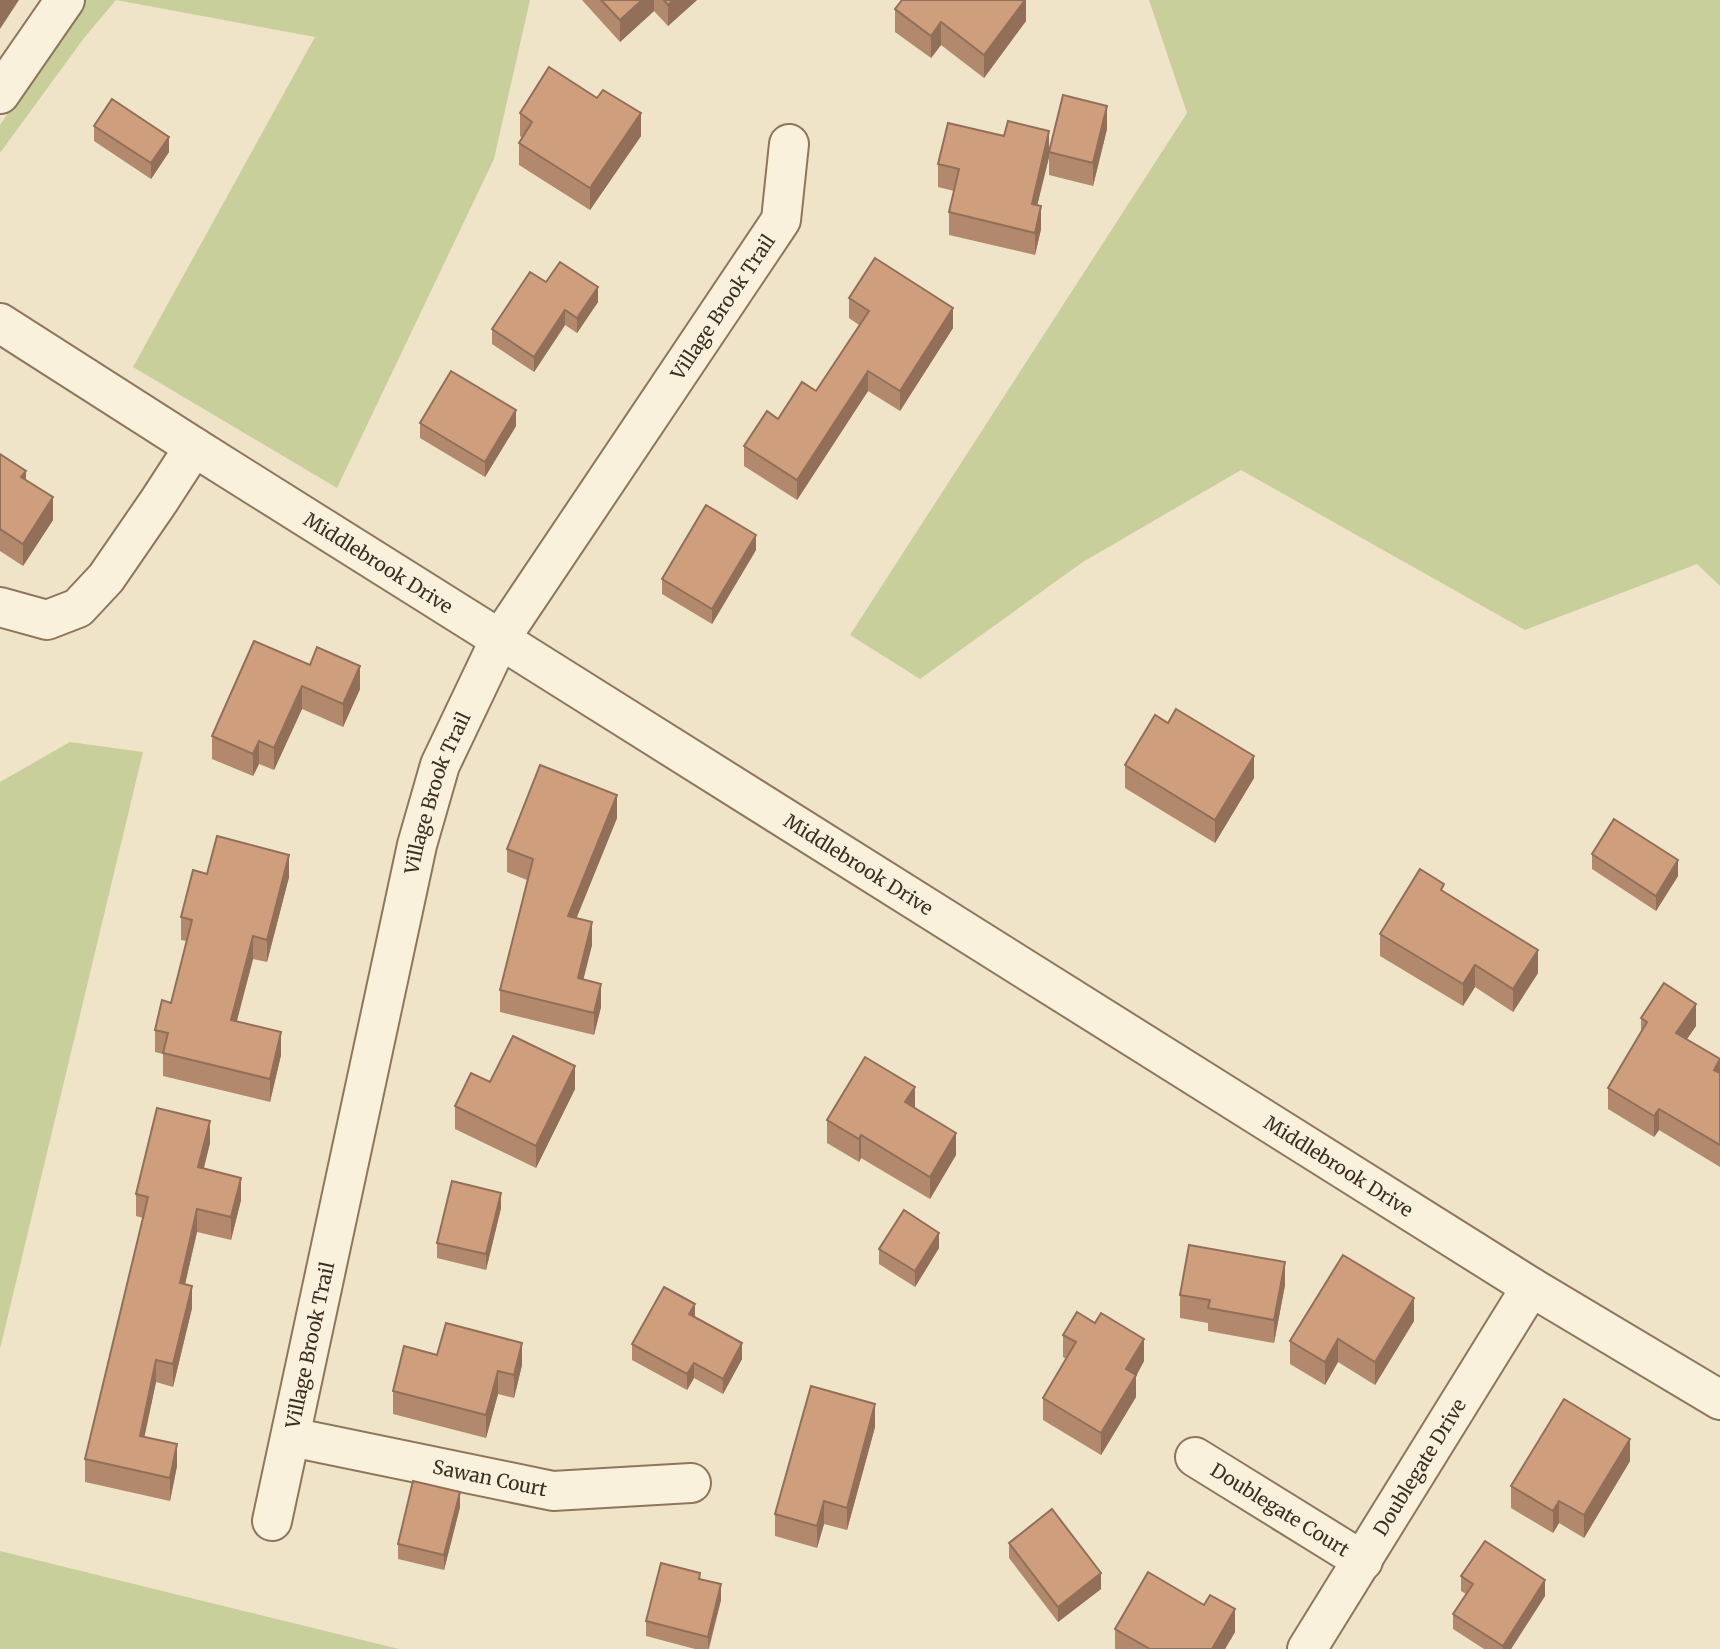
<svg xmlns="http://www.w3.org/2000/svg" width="1720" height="1649" font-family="Merriweather,serif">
<rect width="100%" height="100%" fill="#f0e4c8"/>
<g fill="#c9cf9b">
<path d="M85,0H530L494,159L337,488L133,367L315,37L116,0L84,38L0,153V125Z"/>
<path d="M1149,0H1720V586L1697,564L1525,630L1241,470L1083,562L920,679L850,635L1187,113Z"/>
<path d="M70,742L143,752L0,1349V782Z"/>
<path d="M0,1551L399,1649H0Z"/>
</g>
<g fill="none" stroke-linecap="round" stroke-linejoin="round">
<defs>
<g id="minor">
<path d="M0,94L65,0"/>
<path id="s1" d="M0,323L194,447L1531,1287L1720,1400"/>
<path d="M0,607L47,620L78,608L106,578L159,501L194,447"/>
<path id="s2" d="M291,1437L553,1491L691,1483"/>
<path id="s3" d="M1195,1457L1363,1561"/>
<path id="s4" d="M272,1521L417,845L440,765L500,639L781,220L789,144"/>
<path id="s5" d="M1307,1649L1531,1287"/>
</g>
</defs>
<use href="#minor" stroke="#8d765c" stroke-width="42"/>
<use href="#minor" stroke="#faf1dc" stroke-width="38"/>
</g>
<g fill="#b2896c">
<path d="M582,0H697L668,26L654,11L620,42Z"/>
<path d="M1026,0V21L984,78L941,45L931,58L895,32V9Z"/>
<path d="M520,113L641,136L590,210L519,165V143L522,138L520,136Z"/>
<path d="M94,126L169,152L151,179L94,141Z"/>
<path d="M1107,129L1093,186L1049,175V157L1037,205L1041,229L1035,255L949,235V212L954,191L938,187V164L1049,150Z"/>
<path d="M546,282L598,302L577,333L565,325L534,372L492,344V329Z"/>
<path d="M849,298L953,328L900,411L868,391L797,500L744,466V446L778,419L816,391L859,325L849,318Z"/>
<path d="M420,423L516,426L485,477L420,438Z"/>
<path d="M0,454L26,480L53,520L23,566L0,551Z"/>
<path d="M756,550L712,624L662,594V579Z"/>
<path d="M254,641L360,689L343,727L302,709L274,770L259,764L253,776L212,759V736Z"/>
<path d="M1125,765L1254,778L1215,843L1125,788Z"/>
<path d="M617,818L576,919L592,945L583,980L601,1007L594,1035L500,1012V990L527,880L507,872V849Z"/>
<path d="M1592,854L1678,876L1656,911L1592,869Z"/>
<path d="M207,874L289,877L267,962L253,959L237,1021L281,1055L270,1102L163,1076V1054L155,1052V1030L171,1003L187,941L181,940V917Z"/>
<path d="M1444,892L1538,973L1513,1012L1475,987L1463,1006L1380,956V934Z"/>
<path d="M1641,1018L1696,1026L1686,1040L1720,1059V1167L1659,1130L1654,1137L1608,1109V1088L1641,1032Z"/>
<path d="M490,1082L575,1089L536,1168L455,1129V1106Z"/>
<path d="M915,1108L956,1155L930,1199L861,1158L859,1162L827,1143V1120Z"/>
<path d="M210,1143L204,1168L241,1200L231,1240L197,1232L185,1284L192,1308L173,1387L156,1382L144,1437L177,1466L170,1501L85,1482V1459L143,1218L136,1216V1194Z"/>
<path d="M501,1208L486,1270L437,1258V1243Z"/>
<path d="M939,1248L915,1287L879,1264V1249Z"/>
<path d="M1285,1285L1274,1343L1208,1331V1323L1180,1318V1295Z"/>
<path d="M695,1317L742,1359L723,1394L694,1378L687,1390L632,1360V1344Z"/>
<path d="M1414,1321L1375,1385L1338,1362L1325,1385L1290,1364V1341Z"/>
<path d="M1063,1335L1144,1361L1136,1376V1397L1101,1455L1043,1420V1398L1066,1359L1063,1357Z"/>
<path d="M437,1355L522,1365L514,1398L498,1394L486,1438L393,1414V1391Z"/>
<path d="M875,1427L847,1530L824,1524L817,1548L775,1536V1514Z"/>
<path d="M1630,1461L1584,1538L1559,1523L1553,1533L1511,1508V1486Z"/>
<path d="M460,1507L444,1570L398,1559V1544Z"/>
<path d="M1009,1543L1101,1589L1058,1622L1009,1558Z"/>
<path d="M1461,1576L1545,1596L1511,1649H1484L1453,1629V1614L1466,1594L1461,1591Z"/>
<path d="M700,1579L721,1600L709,1649H695L646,1636V1621Z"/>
<path d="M1204,1605L1235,1632L1225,1649H1115V1629Z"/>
</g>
<g fill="#916f58">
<path d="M0,0H19L0,29Z"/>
<path d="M642,0H654V11L620,42V20Z"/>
<path d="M673,0H697L668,26V5Z"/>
<path d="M1025,0H1026V21L984,78V55Z"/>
<path d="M941,22V45L931,58V36Z"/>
<path d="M1107,106V129L1093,186V163Z"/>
<path d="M641,113V136L590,210V188Z"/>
<path d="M1049,131V157L1032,227V204Z"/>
<path d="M169,137V152L151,179V163Z"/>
<path d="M1041,206V229L1035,255V233Z"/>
<path d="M598,287V302L577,333V318Z"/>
<path d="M953,308V328L900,411V391Z"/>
<path d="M565,310V325L534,372V357Z"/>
<path d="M868,371V391L797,500V480Z"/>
<path d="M516,410V426L485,477V462Z"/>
<path d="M26,471V493L21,477Z"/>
<path d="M53,497V520L23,566V544Z"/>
<path d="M756,535V550L712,624V609Z"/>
<path d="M360,666V689L343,727V704Z"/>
<path d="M302,686V709L274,770V748Z"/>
<path d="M259,741V764L253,776V754Z"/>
<path d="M1254,756V778L1215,843V820Z"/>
<path d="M617,795V818L568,939V916Z"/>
<path d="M289,855V877L267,962V940Z"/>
<path d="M1678,860V876L1656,911V896Z"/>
<path d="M592,922V945L578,1001V978Z"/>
<path d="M253,936V959L231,1042V1020Z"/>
<path d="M1538,950V973L1513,1012V989Z"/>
<path d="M1475,965V987L1463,1006V984Z"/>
<path d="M601,984V1007L594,1035V1013Z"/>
<path d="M1696,1004V1026L1676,1055V1033Z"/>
<path d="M281,1032V1055L270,1102V1079Z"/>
<path d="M1720,1060V1082L1714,1070Z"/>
<path d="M575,1066V1089L536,1168V1146Z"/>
<path d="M915,1087V1110L905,1102Z"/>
<path d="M1659,1109V1130L1654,1137V1116Z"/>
<path d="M210,1121V1143L198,1190V1167Z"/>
<path d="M956,1133V1155L930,1199V1177Z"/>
<path d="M861,1135V1158L859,1162V1139Z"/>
<path d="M241,1178V1200L231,1240V1217Z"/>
<path d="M501,1193V1208L486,1270V1254Z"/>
<path d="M197,1209V1232L180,1306V1283Z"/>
<path d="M939,1233V1248L915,1287V1271Z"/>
<path d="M1285,1262V1285L1274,1343V1320Z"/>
<path d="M192,1286V1308L173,1387V1364Z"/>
<path d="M1414,1298V1321L1375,1385V1362Z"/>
<path d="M695,1304V1319L689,1314Z"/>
<path d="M1144,1339V1361L1136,1376V1397L1101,1455V1433L1126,1369Z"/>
<path d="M1338,1339V1362L1325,1385V1362Z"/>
<path d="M522,1343V1365L514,1398V1375Z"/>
<path d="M742,1343V1359L723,1394V1379Z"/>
<path d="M156,1360V1382L140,1458V1436Z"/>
<path d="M694,1363V1378L687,1390V1374Z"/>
<path d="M498,1371V1394L486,1438V1415Z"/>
<path d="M875,1404V1427L847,1530V1508Z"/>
<path d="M1630,1439V1461L1584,1538V1515Z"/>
<path d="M177,1444V1466L170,1501V1478Z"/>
<path d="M460,1492V1507L444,1570V1555Z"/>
<path d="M824,1501V1524L817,1548V1526Z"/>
<path d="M1559,1501V1523L1553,1533V1511Z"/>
<path d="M1101,1573V1589L1058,1622V1607Z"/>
<path d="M1545,1580V1596L1511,1649H1503V1646Z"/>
<path d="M721,1584V1600L708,1649V1637Z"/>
<path d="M1235,1609V1632L1225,1649H1212Z"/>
</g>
<g fill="#cf9f7d" stroke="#916f58" stroke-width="2">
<path d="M601,0H642L620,20Z"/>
<path d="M664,0H673L668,5Z"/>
<path d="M902,0H1025L984,55L941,22L931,36L895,9Z"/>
<path d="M549,67L597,98L603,90L641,113L590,188L519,143L532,122L520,113Z"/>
<path d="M1063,95L1107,106L1093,163L1049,152Z"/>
<path d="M112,99L169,137L151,163L94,126Z"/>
<path d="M1008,121L1049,131L1032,204L1041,206L1035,233L949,212L959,169L938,164L948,123L1004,136Z"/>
<path d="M875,258L953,308L900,391L868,371L797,480L744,446L767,411L778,419L802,382L816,391L869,311L849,298Z"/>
<path d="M560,262L598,287L577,318L565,310L534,357L492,329L530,272L546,282Z"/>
<path d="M451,371L516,410L485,462L420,423Z"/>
<path d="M0,454L26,471L21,477L53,497L23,544L0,529Z"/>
<path d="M706,505L756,535L712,609L662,579Z"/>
<path d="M254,641L310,665L317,647L360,666L343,704L302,686L274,748L259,741L253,754L212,736Z"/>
<path d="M1176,709L1254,756L1215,820L1125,765L1155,715L1168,723Z"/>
<path d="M540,765L617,795L568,916L592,922L578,978L601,984L594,1013L500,990L533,859L507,849Z"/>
<path d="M1614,819L1678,860L1656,896L1592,854Z"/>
<path d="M217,836L289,855L267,940L253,936L231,1020L281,1032L270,1079L163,1053L168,1033L155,1030L162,1000L171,1003L192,920L181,917L193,870L207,874Z"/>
<path d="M1420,869L1444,884L1441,890L1538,950L1513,989L1475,965L1463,984L1380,934Z"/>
<path d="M1664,983L1696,1004L1676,1033L1720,1059L1714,1070L1720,1073V1145L1659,1109L1654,1116L1608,1088L1647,1022L1641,1018Z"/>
<path d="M513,1036L575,1066L536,1146L455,1106L471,1073L490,1082Z"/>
<path d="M865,1057L915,1087L905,1102L956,1133L930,1177L861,1135L859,1139L827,1120Z"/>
<path d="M157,1108L210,1121L198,1167L241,1178L231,1217L197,1209L180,1283L192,1286L173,1364L156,1360L140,1436L177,1444L170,1478L85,1459L148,1197L136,1194Z"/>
<path d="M452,1181L501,1193L486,1254L437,1243Z"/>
<path d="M904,1210L939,1233L915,1271L879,1249Z"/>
<path d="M1189,1245L1285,1262L1274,1320L1208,1308L1210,1300L1180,1295Z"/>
<path d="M1343,1255L1414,1298L1375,1362L1338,1339L1325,1362L1290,1341Z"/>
<path d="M664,1287L695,1304L689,1314L742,1343L723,1379L694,1363L687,1374L632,1344Z"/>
<path d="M1077,1312L1095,1323L1101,1313L1144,1339L1126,1369L1136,1375L1101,1433L1043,1398L1076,1342L1063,1335Z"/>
<path d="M446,1323L522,1343L514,1375L498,1371L486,1415L393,1391L404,1346L437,1355Z"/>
<path d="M811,1386L875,1404L847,1508L824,1501L817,1526L775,1514Z"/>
<path d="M1564,1399L1630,1439L1584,1515L1559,1501L1553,1511L1511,1486Z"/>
<path d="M413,1481L460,1492L444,1555L398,1544Z"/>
<path d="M1052,1509L1101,1573L1058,1607L1009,1543Z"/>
<path d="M1485,1541L1545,1580L1503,1646L1453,1614L1473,1584L1461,1576Z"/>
<path d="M661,1563L700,1573L699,1579L721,1584L708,1637L646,1621Z"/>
<path d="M1148,1572L1204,1605L1210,1595L1235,1609L1212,1649H1150L1115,1629Z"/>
</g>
<g text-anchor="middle" stroke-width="7" stroke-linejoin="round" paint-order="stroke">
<g font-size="19" fill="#3d2e20" stroke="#f7eed8">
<text dy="7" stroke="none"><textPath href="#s4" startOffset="1314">Village Brook Trail</textPath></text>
<text dy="7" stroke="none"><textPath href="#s1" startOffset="448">Middlebrook Drive</textPath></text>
<text dy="7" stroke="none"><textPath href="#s4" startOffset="747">Village Brook Trail</textPath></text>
<text dy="7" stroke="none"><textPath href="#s1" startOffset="1015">Middlebrook Drive</textPath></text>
<text dy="7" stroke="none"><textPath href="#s1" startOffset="1582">Middlebrook Drive</textPath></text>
<text dy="7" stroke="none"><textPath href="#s4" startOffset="180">Village Brook Trail</textPath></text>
<text dy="7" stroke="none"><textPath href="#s5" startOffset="214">Doublegate Drive</textPath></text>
<text dy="7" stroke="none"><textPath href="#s2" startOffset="203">Sawan Court</textPath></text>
<text dy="7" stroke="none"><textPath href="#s3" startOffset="100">Doublegate Court</textPath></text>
</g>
</g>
</svg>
